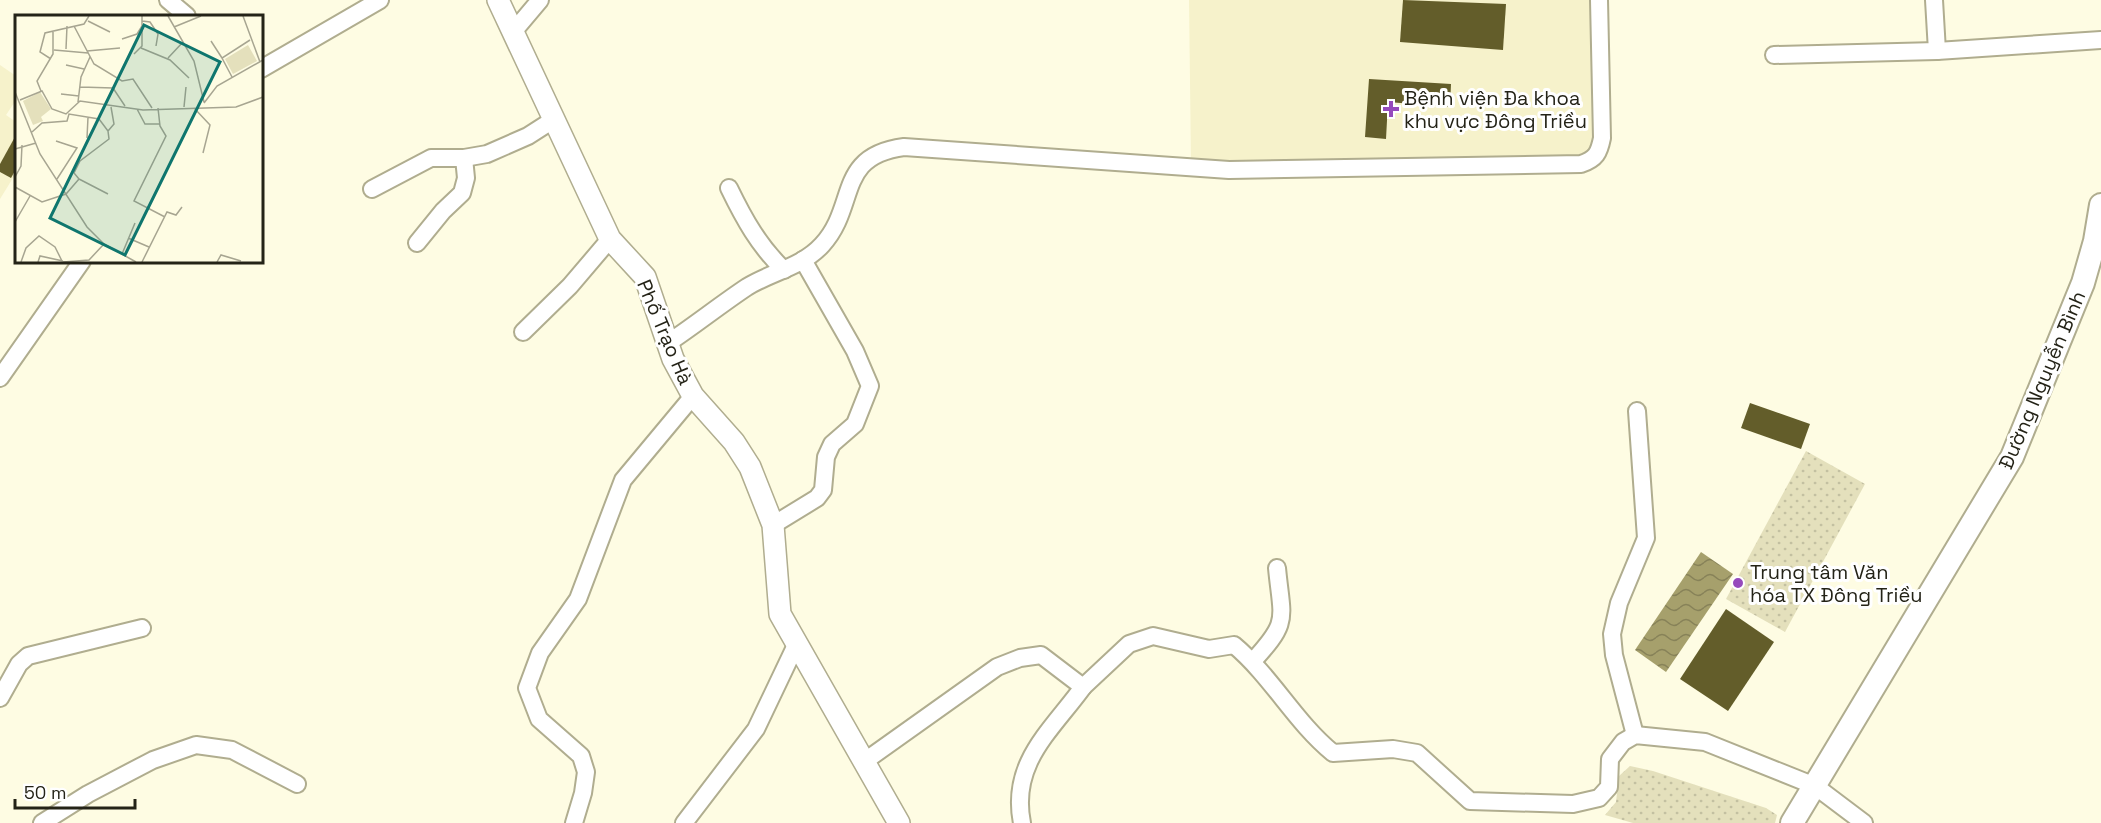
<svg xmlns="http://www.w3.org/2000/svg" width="2101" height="823" font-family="'Space Grotesk',sans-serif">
<defs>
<pattern id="grass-dots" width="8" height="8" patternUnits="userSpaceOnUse" patternTransform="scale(1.5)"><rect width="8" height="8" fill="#e4e0bc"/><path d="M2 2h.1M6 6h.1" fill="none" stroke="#c3c0a1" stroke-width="1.8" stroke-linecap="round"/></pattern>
<pattern id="water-waves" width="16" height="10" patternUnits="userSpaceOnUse" patternTransform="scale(1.5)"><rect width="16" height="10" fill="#a6a06c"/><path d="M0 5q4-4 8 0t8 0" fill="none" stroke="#878258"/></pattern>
</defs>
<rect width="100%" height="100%" fill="#fefce3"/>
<g fill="#f6f2cb">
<path d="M1189,0H1592V165L1191,163Z"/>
<path d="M0,65L16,76V100L6,115L16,122V173L0,199Z"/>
</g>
<g fill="url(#grass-dots)">
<path d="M1806,451L1865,484L1785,632L1726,599Z"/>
<path d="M1630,766L1653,771L1766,808L1777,815L1775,823H1633L1605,815L1616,802L1619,776Z"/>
</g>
<path fill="url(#water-waves)" d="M1701,552L1733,574L1666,672L1635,650Z"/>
<g fill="#635d2a">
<path d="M1403,0L1506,4L1503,50L1400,42Z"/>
<path d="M1369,79L1451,84L1450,107L1388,102L1386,139L1365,137Z"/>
<path d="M16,135V169L11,178L0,172V164Z"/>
<path d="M1750,403L1810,424L1801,449L1741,428Z"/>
<path d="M1726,609L1774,642L1728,711L1680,679Z"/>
</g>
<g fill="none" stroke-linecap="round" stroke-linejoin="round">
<defs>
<g id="minor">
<path d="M168,0L187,16"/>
<path d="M1934,0L1937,51"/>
<path d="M513,32L540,0"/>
<path d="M1774,55L1937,51L2101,40"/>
<path d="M261,69L380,0"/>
<path d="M729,188C744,219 759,246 784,270"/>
<path d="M372,189L431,158H464L487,154L528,136L553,120"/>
<path d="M417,243L443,211L462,193L466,178L464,158"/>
<path d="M523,332L570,286L610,239"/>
<path d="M668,343C695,325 720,305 747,287C771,272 802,267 822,245C858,206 835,156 904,147L1229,170L1581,164C1596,159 1599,153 1602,138L1599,0"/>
<path d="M0,378L82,261"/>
<path d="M773,525L817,498L823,490L826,457L832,444L855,424L870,386L855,351L803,260"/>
<path d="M1253,661C1290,621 1282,620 1277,568"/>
<path d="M0,698L19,664L28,656L142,628"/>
<path d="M1635,735L1614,655L1612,634L1619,603L1646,538L1637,411"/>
<path d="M865,761L997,667L1020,658L1041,655L1083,687L1129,644L1153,636L1209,649L1234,645C1272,677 1295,722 1333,753L1393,749L1417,753L1470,801L1573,804L1599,798L1609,787L1610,759L1623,742L1635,735L1705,742L1815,786L1864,823"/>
<path d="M42,823L88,794L153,760L196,745L232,750L297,784"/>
<path d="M574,823L583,793L586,772L581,756L539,719L527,688L540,653L578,599L623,480L693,396"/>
<path d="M684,823L756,729L796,645"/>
<path d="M1022,823C1010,763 1051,731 1083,687"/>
</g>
<path id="tertiary" d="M498,0L610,239L645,277L673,359L693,396L734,442L750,467L773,525L780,614L899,823"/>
<path id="secondary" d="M1792,823L2012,457L2083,283L2095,241L2101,205"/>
</defs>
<use href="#minor" stroke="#b0ad8f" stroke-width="20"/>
<use href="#tertiary" stroke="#b0ad8f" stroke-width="24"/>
<use href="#secondary" stroke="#b0ad8f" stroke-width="26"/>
<use href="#minor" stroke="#fff" stroke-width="16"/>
<use href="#tertiary" stroke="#fff" stroke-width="21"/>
<use href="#secondary" stroke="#fff" stroke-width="22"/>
</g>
<g fill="#964abc" stroke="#fff" stroke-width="2">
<path d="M1388 100h6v6h6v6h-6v6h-6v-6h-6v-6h6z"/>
<circle cx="1738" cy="583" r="6"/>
</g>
<g text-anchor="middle" stroke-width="6" stroke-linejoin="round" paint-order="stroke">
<g font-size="20" fill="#242317" stroke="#fff" text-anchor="start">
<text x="1404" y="105">Bệnh viện Đa khoa<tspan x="1404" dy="23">khu vực Đông Triều</tspan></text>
<text x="1750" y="579">Trung tâm Văn<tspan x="1750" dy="23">hóa TX Đông Triều</tspan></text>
</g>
<g font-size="20" fill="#242317" stroke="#fff">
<text transform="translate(665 332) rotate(67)" y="7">Phố Trạo Hà</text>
<text transform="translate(2042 380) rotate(-67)" y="7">Đường Nguyễn Bình</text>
</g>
</g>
<g transform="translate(15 15)">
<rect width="248" height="248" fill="#fefce3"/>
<path d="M25,77L36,94L26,102L28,106L18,110L8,86Z" fill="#e4e0bc"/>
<path d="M233,30L242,46L218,59L210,44Z" fill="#e4e0bc"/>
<path fill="none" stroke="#a7a591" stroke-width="1.5" d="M153,1L179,46L189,87M228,1L245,47M73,6L95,17M127,6L135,7L143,19L141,31M59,11L79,49L107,66L118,64L137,93M159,12L186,1M107,24L122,19L127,11M196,26L207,43M126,33L155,45L174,63M51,34L52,11M39,35L73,38M72,36L105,33M119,39L127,31V1M153,43L168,27M36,44L25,37L30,18L69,9L74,1M51,50L69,54M217,62L207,43L235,25M65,72L98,73L110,91M26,76L22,66L38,39V16M0,77L25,139L72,212L89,229L121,247M46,79L64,81M5,85L27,76L37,94L51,99L65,86L128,95L221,92L248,82M63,87L66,62L75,42M189,88L202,71L248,45M169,92L171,72M143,93L145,111L151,121L119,186L150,202M179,93L195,110L188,138M122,94L130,109H145M17,117L27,108L52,106L54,99L84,104L93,116M72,123L73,102M41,126L62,133L42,164M0,134L21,128M0,162L6,151L7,130M64,164L93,179M0,172L27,187L51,179L64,164L59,158L65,146L94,124L93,116L99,109L96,92M0,207L15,181M113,223L134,232M107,239L120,208M6,247L11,233L24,221L40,232L47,246M23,247L25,241L48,246M48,247L74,245L89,229M127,247L152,197L161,200L167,192M202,247L206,240L226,246"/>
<path fill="#0f766e" fill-opacity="0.15" stroke="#0f766e" stroke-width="3" d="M129,10L205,47L110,240L35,203Z"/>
<rect width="248" height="248" fill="none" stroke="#242317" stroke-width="3"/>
</g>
<path d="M15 799v9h120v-9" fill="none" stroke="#242317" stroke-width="3"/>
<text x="24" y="799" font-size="18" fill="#242317" stroke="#ffffff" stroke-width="4.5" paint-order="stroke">50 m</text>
</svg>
